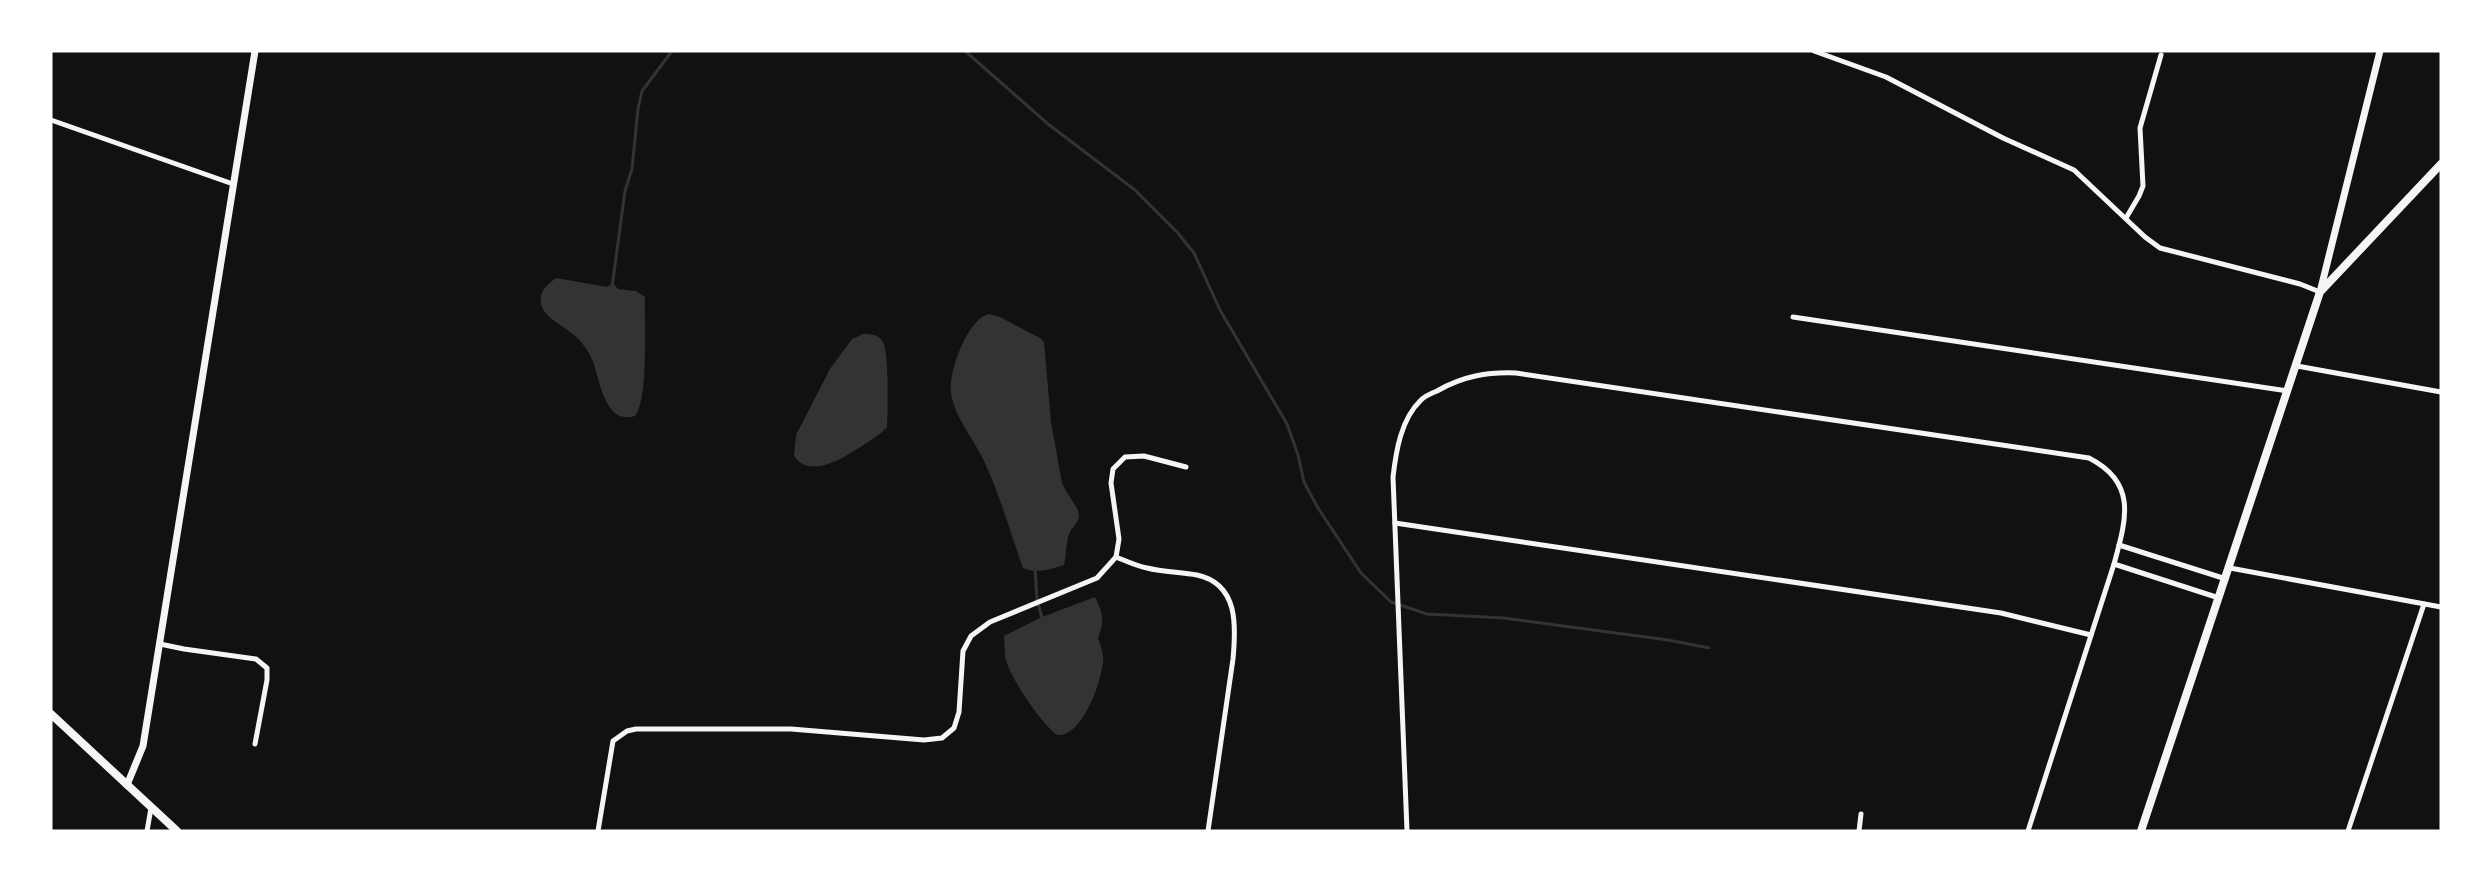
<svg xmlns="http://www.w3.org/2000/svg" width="2492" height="882" font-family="'Public Sans',sans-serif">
<rect width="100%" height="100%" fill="#111"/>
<g fill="#333">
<path d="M556,278L607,287L613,283L618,289L636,291L645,297C644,322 649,399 635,416C603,426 600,376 591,357C587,349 581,341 574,335C563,325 545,319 541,304C539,291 547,285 556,278Z"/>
<path d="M989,314L1000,317L1040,338L1044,342L1051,422L1062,483C1066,493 1076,504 1078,511C1081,521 1074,525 1070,532C1065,542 1067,555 1064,565C1052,569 1035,574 1023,568C1010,532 1000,494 983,459C973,438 954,416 951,393C948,372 968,318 989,314Z"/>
<path d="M863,334C871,334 878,334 883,342C889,352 888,414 887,427L881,433C861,446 814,485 794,456L796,435L830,369L852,339Z"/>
<path d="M1095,597C1103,613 1105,621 1098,638C1100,645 1104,653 1103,661C1102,681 1082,738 1057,735C1041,723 1011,679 1006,660C1004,653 1005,643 1004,636L1042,617Z"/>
</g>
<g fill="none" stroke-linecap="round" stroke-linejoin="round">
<g stroke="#333" stroke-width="3">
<path d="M965,51L1048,124L1135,190L1177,232L1194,253L1220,310L1287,424L1298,455L1304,482L1318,508L1361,573L1391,602L1427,614L1504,618L1668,640L1709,648"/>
<path d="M612,287L625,191L632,169L638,109L642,91L672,51"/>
<path d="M1035,568L1037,600L1043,621"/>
</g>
<g stroke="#f5f5f5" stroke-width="5">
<path d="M1814,51L1886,77L2003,138L2074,170L2145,237L2160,248L2300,284L2320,292"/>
<path d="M51,120L233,184"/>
<path d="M2126,218L2139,196L2143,186L2140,128L2161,55"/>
<path d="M1793,317L2288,391"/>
<path d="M2297,366L2441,392"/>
<path d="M1395,523L2001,613L2091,635"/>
<path d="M2119,545L2226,579"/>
<path d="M1116,557C1126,561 1136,566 1147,568C1163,572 1181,572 1197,575C1239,584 1236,627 1233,659L1208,831"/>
<path d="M1116,557L1119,539L1111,483L1113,469L1125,457L1144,456L1186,467"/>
<path d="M2114,564L2219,598"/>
<path d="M2230,568L2441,607"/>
<path d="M160,644L184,649L256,659L267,668V680L255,744"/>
<path d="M147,831L151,808"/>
<path d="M598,831L613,741L627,731L636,729H791L924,740L942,738L954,728L959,712L963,651L971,636L990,622L1097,578L1116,557"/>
<path d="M1407,831L1393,477C1396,451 1401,419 1421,400C1425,396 1432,393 1437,391C1463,376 1487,372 1516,373L2089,458C2138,483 2126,520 2114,564L2028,831"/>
<path d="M1859,831L1861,814"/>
<path d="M2348,831L2424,604"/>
</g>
<g stroke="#f5f5f5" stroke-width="7">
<path d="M2320,292L2380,51"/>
<path d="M127,785L143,746L255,51"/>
</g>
<g stroke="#f5f5f5" stroke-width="8">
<path d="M51,714L177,831"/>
<path d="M2141,831L2320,292L2441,164"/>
</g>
</g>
<rect width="2492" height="882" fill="none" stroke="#ffffff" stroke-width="105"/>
</svg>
